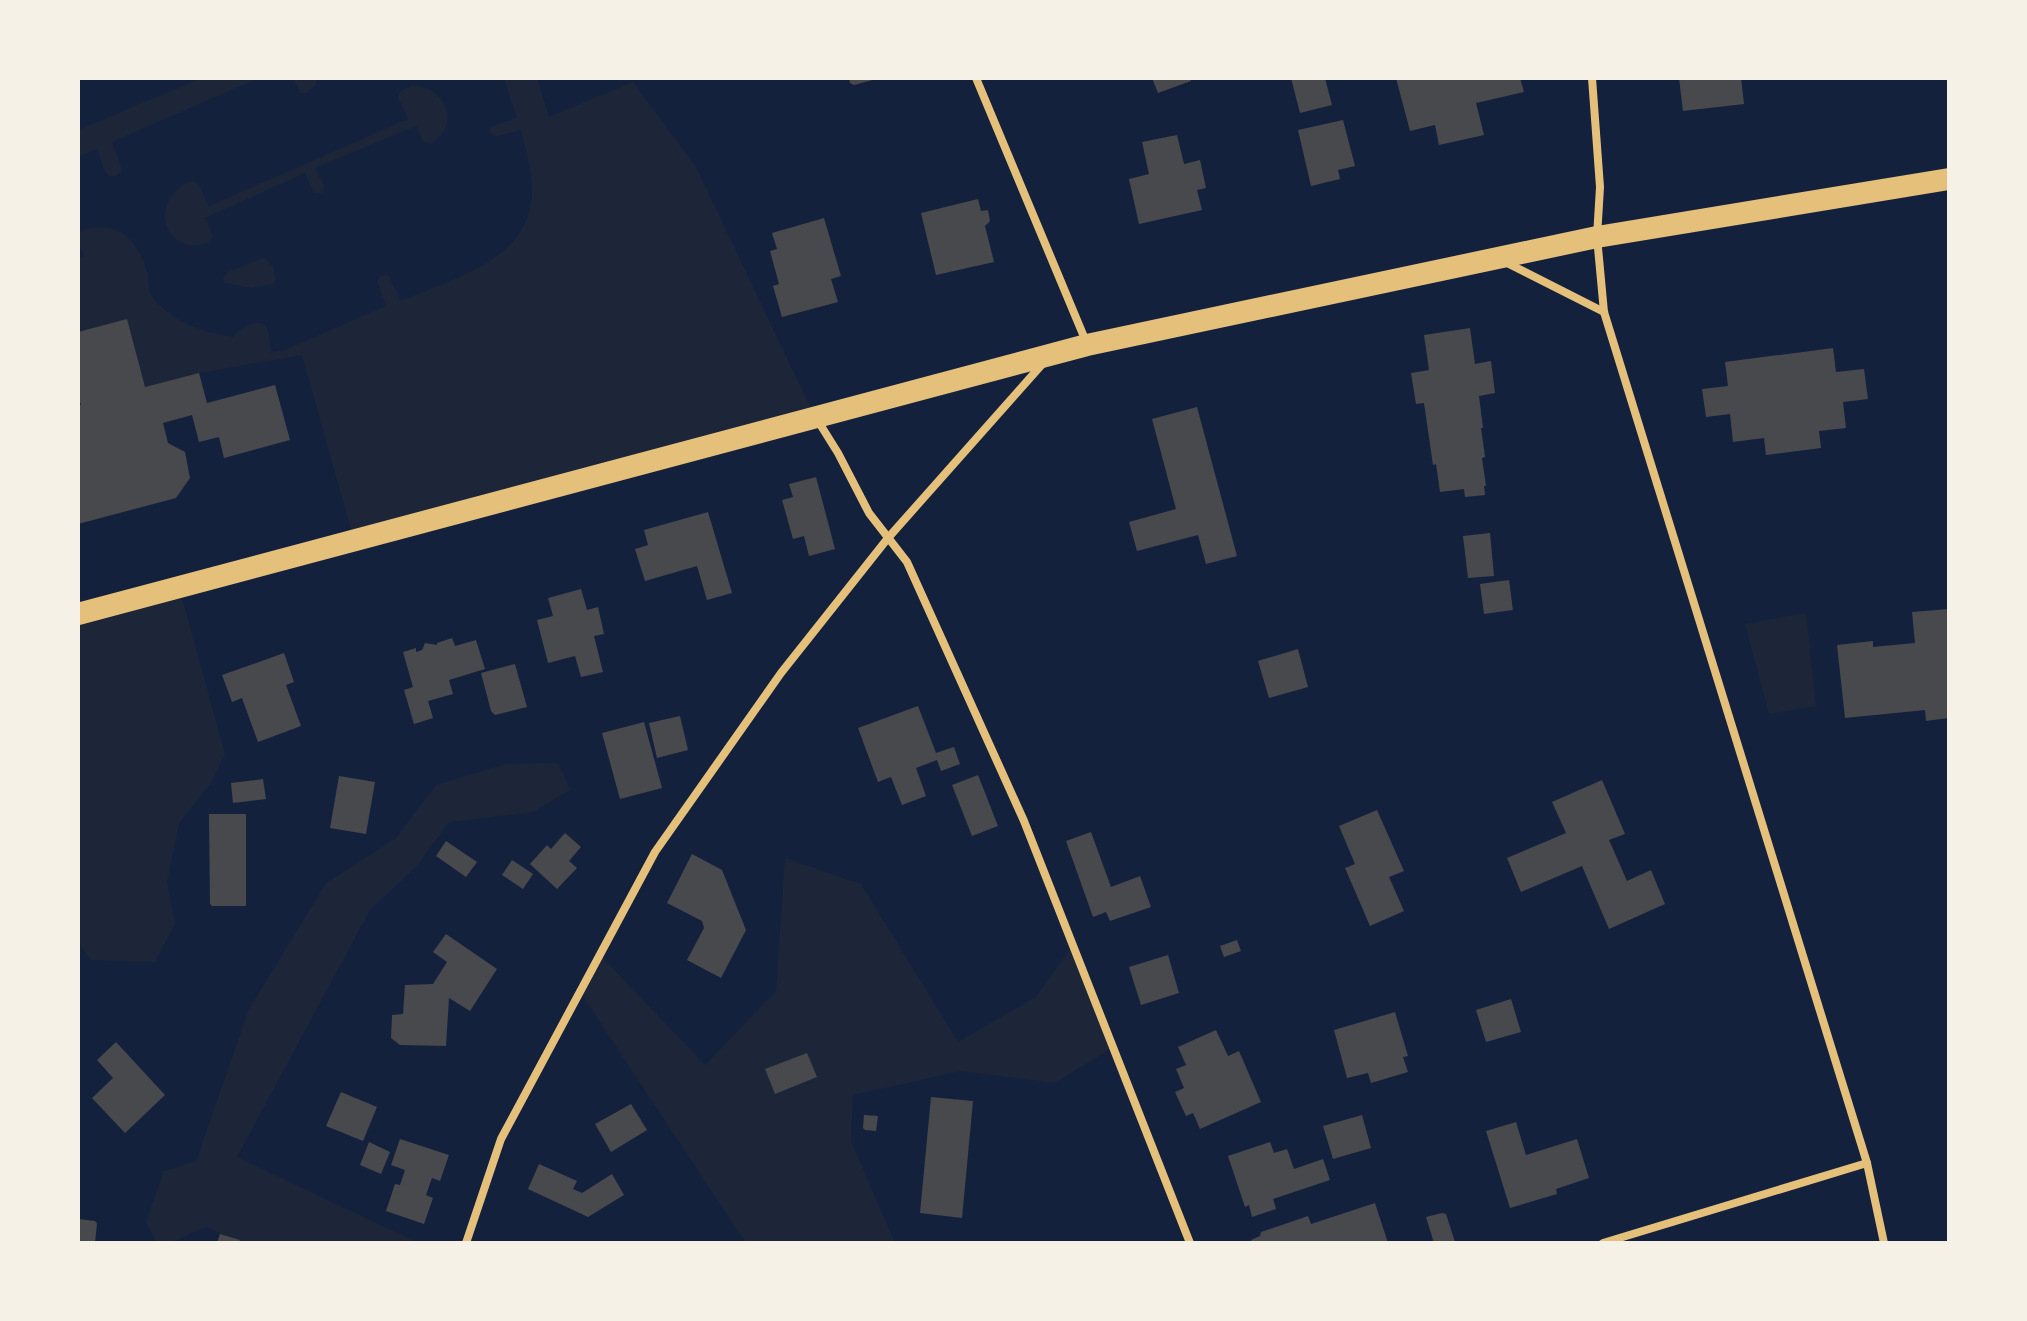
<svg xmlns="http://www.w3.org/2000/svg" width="2027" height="1321" font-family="Jost,sans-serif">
<rect width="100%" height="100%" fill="#14213d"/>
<g fill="#1d2539">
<path d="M202,78H259L112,142L121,166V172L116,176H109L105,172L97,149L78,157V130Z"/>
<path d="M293,78H316V85L306,93H301Z"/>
<path d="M504,78H537L549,117L633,82L696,167L815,417L354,540L302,355L199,373L145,387L78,332V259L84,256L78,243V232C114,217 137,237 147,272C149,279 147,289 152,296C170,322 203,332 233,337C240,328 262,314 268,331C270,337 270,346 271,353L287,349L386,306L377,282L380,276L388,275L390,278L401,301C456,277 536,259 532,184C531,166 525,147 521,130L495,137L489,129L493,126L517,118Z"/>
<path d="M413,85C447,87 462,127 430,144L423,141L416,126L315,168L324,186L322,193L316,194L313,192L305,173L205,218L213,236C208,245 201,246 191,245C153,238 160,190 193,181L198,184L209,206L408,119L398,98L400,91Z"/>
<path d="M264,258C272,261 275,272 276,280L273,284L252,288L224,283L223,279L228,272Z"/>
<path d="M179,587L225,754L211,783L179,823L167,882L175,924L155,962L91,960L78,941V614Z"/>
<path d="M1806,613L1816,706L1769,714L1745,624Z"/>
<path d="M558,763L570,790L533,812L449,822L417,866L370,910L237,1157L418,1243H242L206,1227L170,1243H156L146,1221L164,1171L196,1161L249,1009L326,883L395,839L436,785L506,764Z"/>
<path d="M785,858L861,884L958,1042L1036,997L1073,945L1113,1047L1055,1083L961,1071L853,1095L851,1142L895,1243H746L580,992L600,955L705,1065L776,991Z"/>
</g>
<g fill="#48494c">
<path d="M849,78H876V79L854,85L850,83Z"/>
<path d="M1152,78H1190L1191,81L1158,93Z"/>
<path d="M1291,78H1325L1332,105L1300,113Z"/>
<path d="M1396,78H1520L1524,92L1476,103L1484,135L1439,145L1435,125L1410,131Z"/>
<path d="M1679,78H1741L1744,104L1683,111Z"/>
<path d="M1343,120L1355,166L1338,170L1340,179L1311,186L1298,130Z"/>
<path d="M1177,135L1184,164L1200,160L1206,188L1197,190L1202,210L1139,224L1129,179L1149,174L1142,142Z"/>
<path d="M978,199L981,211L988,210L990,221L985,226L994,262L936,275L921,213Z"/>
<path d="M824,218L841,276L831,279L838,302L782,317L773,286L779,284L770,251L777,249L772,233Z"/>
<path d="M127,319L145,387L199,373L207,403L275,385L290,440L224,458L219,437L199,442L192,415L163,423L168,443L185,452L190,478L176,498L78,524V405H81L78,395V332Z"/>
<path d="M1470,328L1475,364L1491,361L1495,393L1479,396L1483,428H1481L1485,457L1482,458L1486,486H1484L1485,495L1465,497L1464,489L1440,492L1436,464L1433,465L1424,403L1416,404L1411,373L1429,370L1424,335Z"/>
<path d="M1833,348L1836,372L1864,369L1868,399L1843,402L1846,428L1819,431L1821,448L1766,455L1764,438L1733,442L1730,414L1706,417L1702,389L1728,386L1725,362Z"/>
<path d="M1197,407L1237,556L1206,564L1198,535L1137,551L1129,522L1176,509L1152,419Z"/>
<path d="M816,477L835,549L809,556L804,536L793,539L782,500L793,497L789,484Z"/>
<path d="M708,512L732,593L707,600L697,566L645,581L635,549L648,545L644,530Z"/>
<path d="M1490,533L1494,576L1468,578L1463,536Z"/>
<path d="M1509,580L1513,610L1484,614L1480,584Z"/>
<path d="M581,589L587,610L598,607L604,634L594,636L603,672L581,677L575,656L548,663L537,620L553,616L548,598Z"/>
<path d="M1949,609V718L1926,721L1925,710L1845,718L1837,645L1873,641V647L1915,643L1912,612Z"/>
<path d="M452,638L455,646L476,640L485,669L449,680L453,694L428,701L433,718L414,724L404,690L413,687L403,652L416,648V652L422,650L425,643L437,645V643Z"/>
<path d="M1298,649L1308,687L1269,698L1258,661Z"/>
<path d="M284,653L294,682L286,685L301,726L258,742L242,698L232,702L222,675Z"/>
<path d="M515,664L527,707L495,715L491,711L481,673Z"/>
<path d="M918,706L936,753L954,747L960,764L941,771L937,760L916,768L926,796L902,805L891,777L878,782L858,728Z"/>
<path d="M680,716L688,750L657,758L649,723Z"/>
<path d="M644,722L662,788L620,799L602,733Z"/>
<path d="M978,775L998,826L972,836L952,785Z"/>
<path d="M339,776L375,782L366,834L330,828Z"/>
<path d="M263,779L266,799L233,803L231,783Z"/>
<path d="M1602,780L1625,834L1609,840L1627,881L1651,870L1665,904L1609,929L1582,866L1521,892L1507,858L1566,833L1552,802Z"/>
<path d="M1377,810L1404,871L1389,877L1404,911L1370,926L1345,868L1355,864L1339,826Z"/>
<path d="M209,814H246V906H212L210,904Z"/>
<path d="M1091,832L1111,887L1140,876L1151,907L1110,921L1106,912L1093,917L1066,841Z"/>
<path d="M565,833L581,847L569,861L577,868L557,889L530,864L547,845L551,849Z"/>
<path d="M446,841L477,862L466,877L436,856Z"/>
<path d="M692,854L722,870L746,930L721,978L687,960L704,928L702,921L667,903Z"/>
<path d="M512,860L533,874L523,889L502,875Z"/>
<path d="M446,934L497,969L470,1011L449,998L446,1046L400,1045L391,1038L392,1015L403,1014L405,985L433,984L447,962L433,952Z"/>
<path d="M1237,940L1241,951L1224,957L1220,946Z"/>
<path d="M1168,955L1179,993L1141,1005L1129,967Z"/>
<path d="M1511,999L1521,1032L1486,1042L1476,1010Z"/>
<path d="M1395,1012L1408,1056L1403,1057L1408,1072L1371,1083L1368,1073L1347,1078L1334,1030Z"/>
<path d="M1216,1030L1228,1056L1239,1051L1261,1102L1200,1129L1193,1113L1186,1116L1175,1092L1184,1088L1176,1069L1186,1065L1178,1047Z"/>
<path d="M116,1042L165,1095L125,1133L92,1098L113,1078L97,1060Z"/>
<path d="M807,1053L817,1077L775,1094L765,1069Z"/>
<path d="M341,1092L377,1107L363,1141L326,1126Z"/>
<path d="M931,1097L973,1101L962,1218L920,1213Z"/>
<path d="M631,1104L647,1130L611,1152L595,1124Z"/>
<path d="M864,1115L878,1116L876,1131L865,1130L863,1128Z"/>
<path d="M1362,1115L1371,1148L1333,1159L1323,1126Z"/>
<path d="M1516,1122L1526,1155L1577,1139L1589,1178L1556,1189L1557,1194L1510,1208L1486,1131Z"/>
<path d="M400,1139L449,1155L440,1181L432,1178L426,1195L433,1198L424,1224L386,1211L395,1184L400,1185L405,1170L391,1165Z"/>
<path d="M369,1142L390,1152L381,1174L360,1165Z"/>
<path d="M1270,1142L1274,1153L1287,1149L1294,1169L1323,1159L1330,1180L1273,1199L1276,1209L1252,1217L1249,1205L1245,1207L1228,1156Z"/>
<path d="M539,1164L577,1181L573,1189L582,1193L612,1174L624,1195L588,1217L528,1189Z"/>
<path d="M1375,1203L1388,1243H1252L1251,1240L1260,1236L1261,1232L1308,1216L1311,1224Z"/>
<path d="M1442,1213L1446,1214L1455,1242L1434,1243L1426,1217Z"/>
<path d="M78,1219L95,1221L97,1223L95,1243H78Z"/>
<path d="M220,1234L240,1240L239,1243H217Z"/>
</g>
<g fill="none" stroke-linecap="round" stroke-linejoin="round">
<g stroke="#e5c07b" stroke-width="8">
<path d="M976,78L1087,344"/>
<path d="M1592,78L1600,187L1597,237L1604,312L1867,1163L1884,1243"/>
<path d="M1505,262L1604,312"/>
<path d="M818,421L838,453L869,513L907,562L1024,821L1190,1243"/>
<path d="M466,1243L501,1139L655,852L781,673L888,538L1045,361"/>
<path d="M1603,1243L1867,1163"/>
</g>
<path stroke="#e5c07b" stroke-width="22" d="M78,614L1087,345L1597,237L1949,179"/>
</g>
<rect width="2027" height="1321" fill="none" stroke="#f6f1e7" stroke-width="160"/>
</svg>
